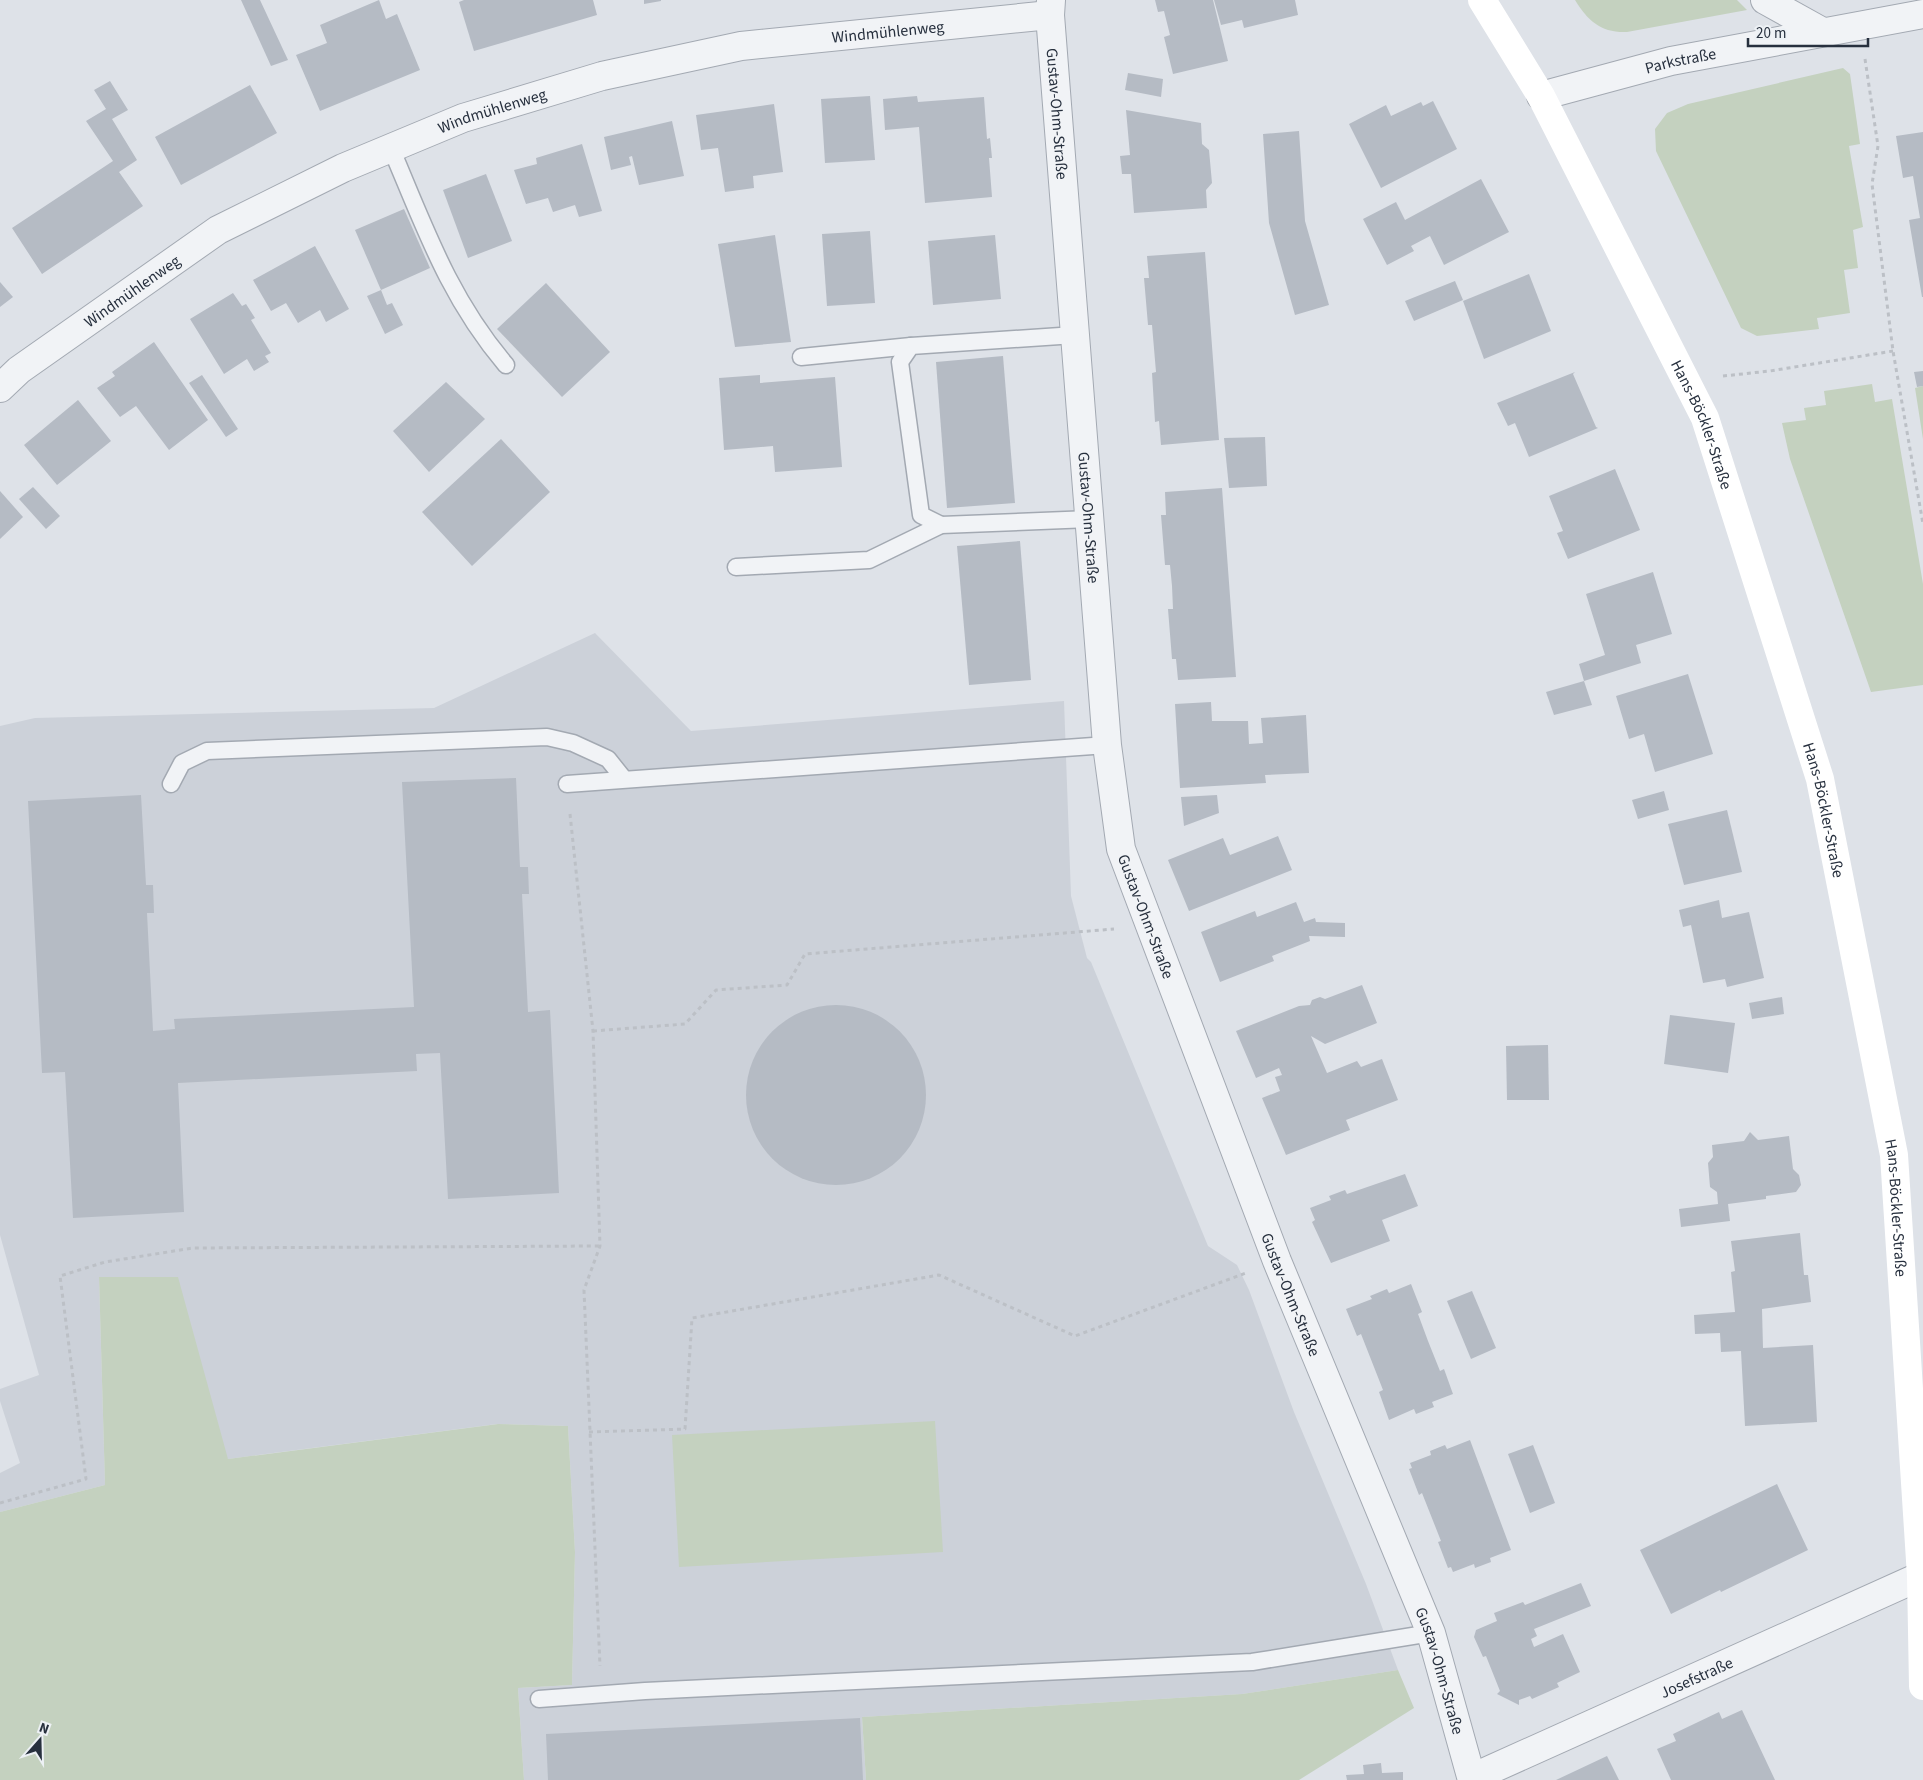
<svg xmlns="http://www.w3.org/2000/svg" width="1923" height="1780" font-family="'Source Sans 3',sans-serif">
<rect width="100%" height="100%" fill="#dee2e8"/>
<path fill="#ccd1d9" d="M595,633L691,731L1064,701L1071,896L1087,958L1091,962L1208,1246L1237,1265L1249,1290L1294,1412L1366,1584L1398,1670L1242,1694L862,1717L866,1780H524L518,1688L572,1685L575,1552L568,1426L497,1424L228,1459L99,1277L105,1485L0,1512V1473L20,1463L0,1401V1389L39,1375L0,1235V726L35,718L434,708Z"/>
<g fill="#c4d1bf">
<path d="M1575,0H1737L1747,10L1627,32C1601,33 1588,21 1575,0Z"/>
<path d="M1843,68L1850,74L1860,144L1849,146L1863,227L1853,230L1858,268L1844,270L1850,313L1817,318L1819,329L1757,336L1741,328L1656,151L1655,129L1667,113L1688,104Z"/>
<path d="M1872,384L1875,402L1892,399L1923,584V685L1871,692L1790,459L1782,423L1806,420L1804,408L1826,405L1824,391Z"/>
<path d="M1923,386V439L1915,388Z"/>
<path d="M99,1277H178L228,1459L498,1424L568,1426L575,1552L572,1685L518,1688L524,1780H0V1512L105,1485Z"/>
<path d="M935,1421L943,1552L679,1567L672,1435Z"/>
<path d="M1398,1670L1414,1708L1299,1780H866L862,1717L1242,1694Z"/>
</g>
<g fill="#b5bbc4">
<path d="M241,0H260L288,60L271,66Z"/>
<path d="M379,0L386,19L397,14L420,70L320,111L296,55L327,43L320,25Z"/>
<path d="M464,0H593L597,15L474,51L459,2Z"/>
<path d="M644,0H661V1L644,4Z"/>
<path d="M1155,0H1213L1228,61L1173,74L1164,37L1170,35L1164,11L1158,12Z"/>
<path d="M1214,0H1295L1298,15L1244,28L1242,20L1221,25Z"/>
<path d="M1128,73L1163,79L1161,97L1125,90Z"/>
<path d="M110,81L128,110L112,119L137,160L119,172L143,206L42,274L12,228L113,161L86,121L106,109L94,90Z"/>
<path d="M250,85L277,133L181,185L155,137Z"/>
<path d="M870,96L875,160L825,163L821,99Z"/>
<path d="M917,96L918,102L984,97L987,139L990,138L992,158H989L992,197L925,203L919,127L885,130L883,99Z"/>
<path d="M1433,101L1457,149L1381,188L1349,124L1386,105L1391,116L1421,102L1423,106Z"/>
<path d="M774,104L783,172L753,176L754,188L725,192L718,148L701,150L696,115Z"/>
<path d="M1126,110L1201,123L1202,144L1209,150L1212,183L1206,190L1207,208L1134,213L1131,174H1122L1120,156L1130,155Z"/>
<path d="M672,121L684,176L639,185L632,156L629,157L631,165L611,170L604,137Z"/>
<path d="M1299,131L1305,221L1329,305L1295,315L1269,223L1263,134Z"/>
<path d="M1923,132V297H1922L1909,220L1920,218L1913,176L1903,178L1896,136Z"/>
<path d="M582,144L602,211L579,217L575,205L553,212L548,198L526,204L514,170L537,164L536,158Z"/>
<path d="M486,174L512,241L468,258L443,190Z"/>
<path d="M1481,179L1509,232L1444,265L1430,236L1411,246L1414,251L1387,265L1363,219L1396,202L1405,220Z"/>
<path d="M404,209L430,268L381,290L355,230Z"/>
<path d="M870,231L875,303L827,306L822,234Z"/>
<path d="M775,235L791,342L735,347L718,244Z"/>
<path d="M995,235L1001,299L933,305L928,241Z"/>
<path d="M315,246L349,309L326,322L320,310L298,323L286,303L271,311L253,280Z"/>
<path d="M1205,252L1219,440L1161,445L1159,421L1155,422L1152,373L1156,372L1152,325H1148L1144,278H1149L1147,256Z"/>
<path d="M1529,274L1551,331L1484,359L1463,301Z"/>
<path d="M1455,281L1463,300L1414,321L1405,301Z"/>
<path d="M0,282L13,297L0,307Z"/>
<path d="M546,283L610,352L562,397L497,329Z"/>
<path d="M381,290L387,305L392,303L403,325L385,334L367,296Z"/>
<path d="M233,293L242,306L246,304L255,318L251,320L271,353L265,356L269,362L254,371L247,359L224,374L190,319Z"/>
<path d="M154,342L208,420L169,450L136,406L120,417L97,388L115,376L112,372Z"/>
<path d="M1003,356L1015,503L947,508L936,362Z"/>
<path d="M1923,371V386L1917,387L1914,372Z"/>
<path d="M1575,372L1573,374L1596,427L1598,428L1529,457L1515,423L1508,426L1497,403Z"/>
<path d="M202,375L238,429L226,437L189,383Z"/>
<path d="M760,375V383L835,377L842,467L775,472L773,446L724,450L719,378Z"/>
<path d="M446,382L485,419L429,472L393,431Z"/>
<path d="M78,400L111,441L57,485L24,445Z"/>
<path d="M1265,437L1267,486L1229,488L1224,438Z"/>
<path d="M501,439L550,492L472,566L422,512Z"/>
<path d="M1615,469L1640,530L1568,559L1557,533L1563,531L1549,496Z"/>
<path d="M33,487L60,516L46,529L19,499Z"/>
<path d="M1222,488L1236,677L1178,680L1176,659H1172L1168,609H1173L1172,586L1170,565H1165L1161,515H1166L1165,492Z"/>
<path d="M0,491L23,517L0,539Z"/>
<path d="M1020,541L1031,680L969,685L957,546Z"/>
<path d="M1653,572L1672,634L1636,645L1641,663L1584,681L1579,664L1605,655L1586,594Z"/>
<path d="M1688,674L1713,754L1655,772L1644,734L1629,739L1616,696Z"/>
<path d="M1584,681L1592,705L1554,715L1546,692Z"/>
<path d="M1211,702L1212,721H1248L1249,744L1263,743L1261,718L1306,715L1309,773L1265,775L1266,783L1180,788L1175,704Z"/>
<path d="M516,778L520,867H528L529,894H522L528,1012L550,1010L559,1193L448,1199L440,1053L416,1054L417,1071L178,1083L184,1212L73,1218L65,1072L42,1073L28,801L141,795L146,885H153L154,913H147L153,1031L175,1029L174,1019L414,1007L402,782Z"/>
<path d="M1664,791L1669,810L1638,819L1632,800Z"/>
<path d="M1217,795L1219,813L1184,826L1181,797Z"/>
<path d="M1727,810L1742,872L1684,885L1668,824Z"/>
<path d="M1278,836L1292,870L1189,911L1168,860L1223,838L1230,855Z"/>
<path d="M1719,900L1722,918L1749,912L1764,978L1727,987L1725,979L1703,983L1691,925L1683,927L1679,910Z"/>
<path d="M1296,902L1304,922L1315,918L1316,922L1345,923V937L1309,936L1310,941L1272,956L1274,961L1220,982L1201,932L1255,911L1257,917Z"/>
<path d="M1362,985L1377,1023L1325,1044L1311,1036L1327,1073L1357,1061L1361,1067L1382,1059L1398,1100L1346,1120L1350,1130L1286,1155L1262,1098L1280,1091L1275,1077L1282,1075L1279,1068L1256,1078L1236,1031L1299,1006L1310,1005L1312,1000L1320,997L1325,999Z"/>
<path d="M1782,997L1784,1014L1752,1019L1749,1003Z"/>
<circle cx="836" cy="1095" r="90"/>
<path d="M1670,1015L1735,1023L1728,1073L1664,1064Z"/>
<path d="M1548,1045L1549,1100H1507L1506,1046Z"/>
<path d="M1750,1132L1758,1140L1789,1136L1793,1169L1799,1175L1801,1185L1796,1192L1766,1196V1199L1728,1204L1730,1221L1681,1227L1679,1209L1718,1204L1717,1192L1710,1187L1708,1163L1713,1157L1712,1145L1744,1141Z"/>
<path d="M1405,1174L1418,1206L1382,1220L1390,1241L1331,1263L1312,1222L1315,1220L1310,1208L1331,1200L1329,1196L1345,1190L1347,1194Z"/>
<path d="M1800,1233L1804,1275H1808L1811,1302L1762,1309L1763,1348L1813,1345L1817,1422L1745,1426L1741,1351L1721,1352L1720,1333L1695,1334L1694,1315L1735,1312L1731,1272L1735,1271L1731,1241Z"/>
<path d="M1411,1284L1422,1312L1418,1314L1428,1341L1440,1371L1444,1369L1453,1394L1432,1402L1434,1407L1416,1414L1414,1409L1389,1420L1379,1392L1383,1390L1361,1334L1357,1336L1346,1309L1372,1299L1370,1296L1387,1289L1389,1293Z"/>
<path d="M1472,1291L1496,1348L1471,1359L1447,1301Z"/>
<path d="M1470,1440L1511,1550L1490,1558L1491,1562L1475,1568L1474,1564L1453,1572L1451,1567L1448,1568L1438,1542L1441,1541L1422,1493L1419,1495L1409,1469L1412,1468L1410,1463L1431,1455L1430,1451L1445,1445L1447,1449Z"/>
<path d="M1533,1445L1555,1503L1530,1513L1508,1454Z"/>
<path d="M1777,1484L1808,1550L1721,1592L1720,1590L1671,1614L1640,1550Z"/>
<path d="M1581,1583L1591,1606L1534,1629L1537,1636L1531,1639L1534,1647L1563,1634L1580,1672L1557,1683L1559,1687L1532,1699L1530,1696L1519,1700V1705L1497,1694L1500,1691L1486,1656L1483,1657L1474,1637L1476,1630L1497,1621L1494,1613L1523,1602L1525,1605Z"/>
<path d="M1742,1710L1775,1780H1671L1657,1749L1676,1741L1673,1734L1719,1712L1722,1719Z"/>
<path d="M860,1718L863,1780H548L546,1734Z"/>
<path d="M1607,1756L1619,1780H1556Z"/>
<path d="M1381,1763L1382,1773L1403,1772V1780H1347L1346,1775L1364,1774L1363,1765Z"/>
</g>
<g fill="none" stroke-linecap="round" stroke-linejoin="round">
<defs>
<g id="lane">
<path d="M391,148C425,228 449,298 506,365"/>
<path d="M801,357L911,346"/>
<path d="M941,525L921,515L900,362L911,346L1075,335"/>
<path d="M736,567L869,560L941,525L1090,519"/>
<path d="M171,784L182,763L207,751L547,737L573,743L608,759L624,779"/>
<path d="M567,784L1107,745"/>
<path d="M539,1699L645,1691L1252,1662L1431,1633"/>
</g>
<g id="street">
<path id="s1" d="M1051,0L1050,15L1107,745L1121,849L1277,1261L1431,1633L1472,1780"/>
<path d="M1765,0L1821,31"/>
<path id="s2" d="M1541,96L1671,61L1923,14"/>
<path id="s3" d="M0,388L19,370L218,230L343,168L463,118L602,76L741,46L1050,15"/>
<path id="s4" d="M1472,1778L1921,1576"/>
</g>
</defs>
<use href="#lane" stroke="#a3a9b2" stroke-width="19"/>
<use href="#street" stroke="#a3a9b2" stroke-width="30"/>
<g stroke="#bcc0c6" stroke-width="3" stroke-dasharray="4 4" stroke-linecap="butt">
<path d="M1865,59L1878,146L1872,184L1893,351L1923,524"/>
<path d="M1723,376L1770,371L1893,351"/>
<path d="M570,814L593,1031L600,1246L584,1290L600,1666"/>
<path d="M593,1031L685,1024L716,990L787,985L805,954L1114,929"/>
<path d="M589,1432L685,1429L692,1318L939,1275L1075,1336L1246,1273"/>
<path d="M0,1503L86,1479L60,1276L105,1262L193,1248L600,1246"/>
</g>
<use href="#lane" stroke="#f1f3f6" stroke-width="16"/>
<use href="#street" stroke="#f1f3f6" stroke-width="28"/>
<path stroke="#fff" stroke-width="28" id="s5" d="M1482,0L1541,96L1705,418L1820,779L1894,1155L1921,1576L1923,1686"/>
</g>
<g text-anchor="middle" stroke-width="4.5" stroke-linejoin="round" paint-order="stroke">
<g font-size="16" fill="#27303e" stroke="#edf1f5">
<text dy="6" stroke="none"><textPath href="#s3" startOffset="974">Windmühlenweg</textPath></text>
<text dy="6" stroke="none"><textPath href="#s2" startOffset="144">Parkstraße</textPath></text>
<text dy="6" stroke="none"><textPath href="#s3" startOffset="569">Windmühlenweg</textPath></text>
<text dy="6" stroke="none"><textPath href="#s1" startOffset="114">Gustav-Ohm-Straße</textPath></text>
<text dy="6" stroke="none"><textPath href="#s3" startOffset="164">Windmühlenweg</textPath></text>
<text dy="6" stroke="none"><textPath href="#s5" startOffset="479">Hans-Böckler-Straße</textPath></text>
<text dy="6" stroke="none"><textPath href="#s1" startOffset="519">Gustav-Ohm-Straße</textPath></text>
<text dy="6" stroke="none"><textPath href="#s5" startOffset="884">Hans-Böckler-Straße</textPath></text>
<text dy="6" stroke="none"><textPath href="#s1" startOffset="924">Gustav-Ohm-Straße</textPath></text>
<text dy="6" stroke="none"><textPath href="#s5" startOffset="1289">Hans-Böckler-Straße</textPath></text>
<text dy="6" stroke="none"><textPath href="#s1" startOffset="1329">Gustav-Ohm-Straße</textPath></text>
<text dy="6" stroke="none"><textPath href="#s1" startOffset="1734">Gustav-Ohm-Straße</textPath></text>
<text dy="6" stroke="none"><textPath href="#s4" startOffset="246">Josefstraße</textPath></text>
</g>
</g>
<g transform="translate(40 1740) rotate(20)" stroke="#edf1f5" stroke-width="4" paint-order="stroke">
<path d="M0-4L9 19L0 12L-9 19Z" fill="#27303e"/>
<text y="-8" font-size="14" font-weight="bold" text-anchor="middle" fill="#27303e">N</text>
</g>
<path d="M1748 38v8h120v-8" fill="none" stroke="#27303e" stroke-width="2.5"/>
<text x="1756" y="38" font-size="15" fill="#27303e" stroke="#edf1f5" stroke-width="4" paint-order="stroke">20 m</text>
</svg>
